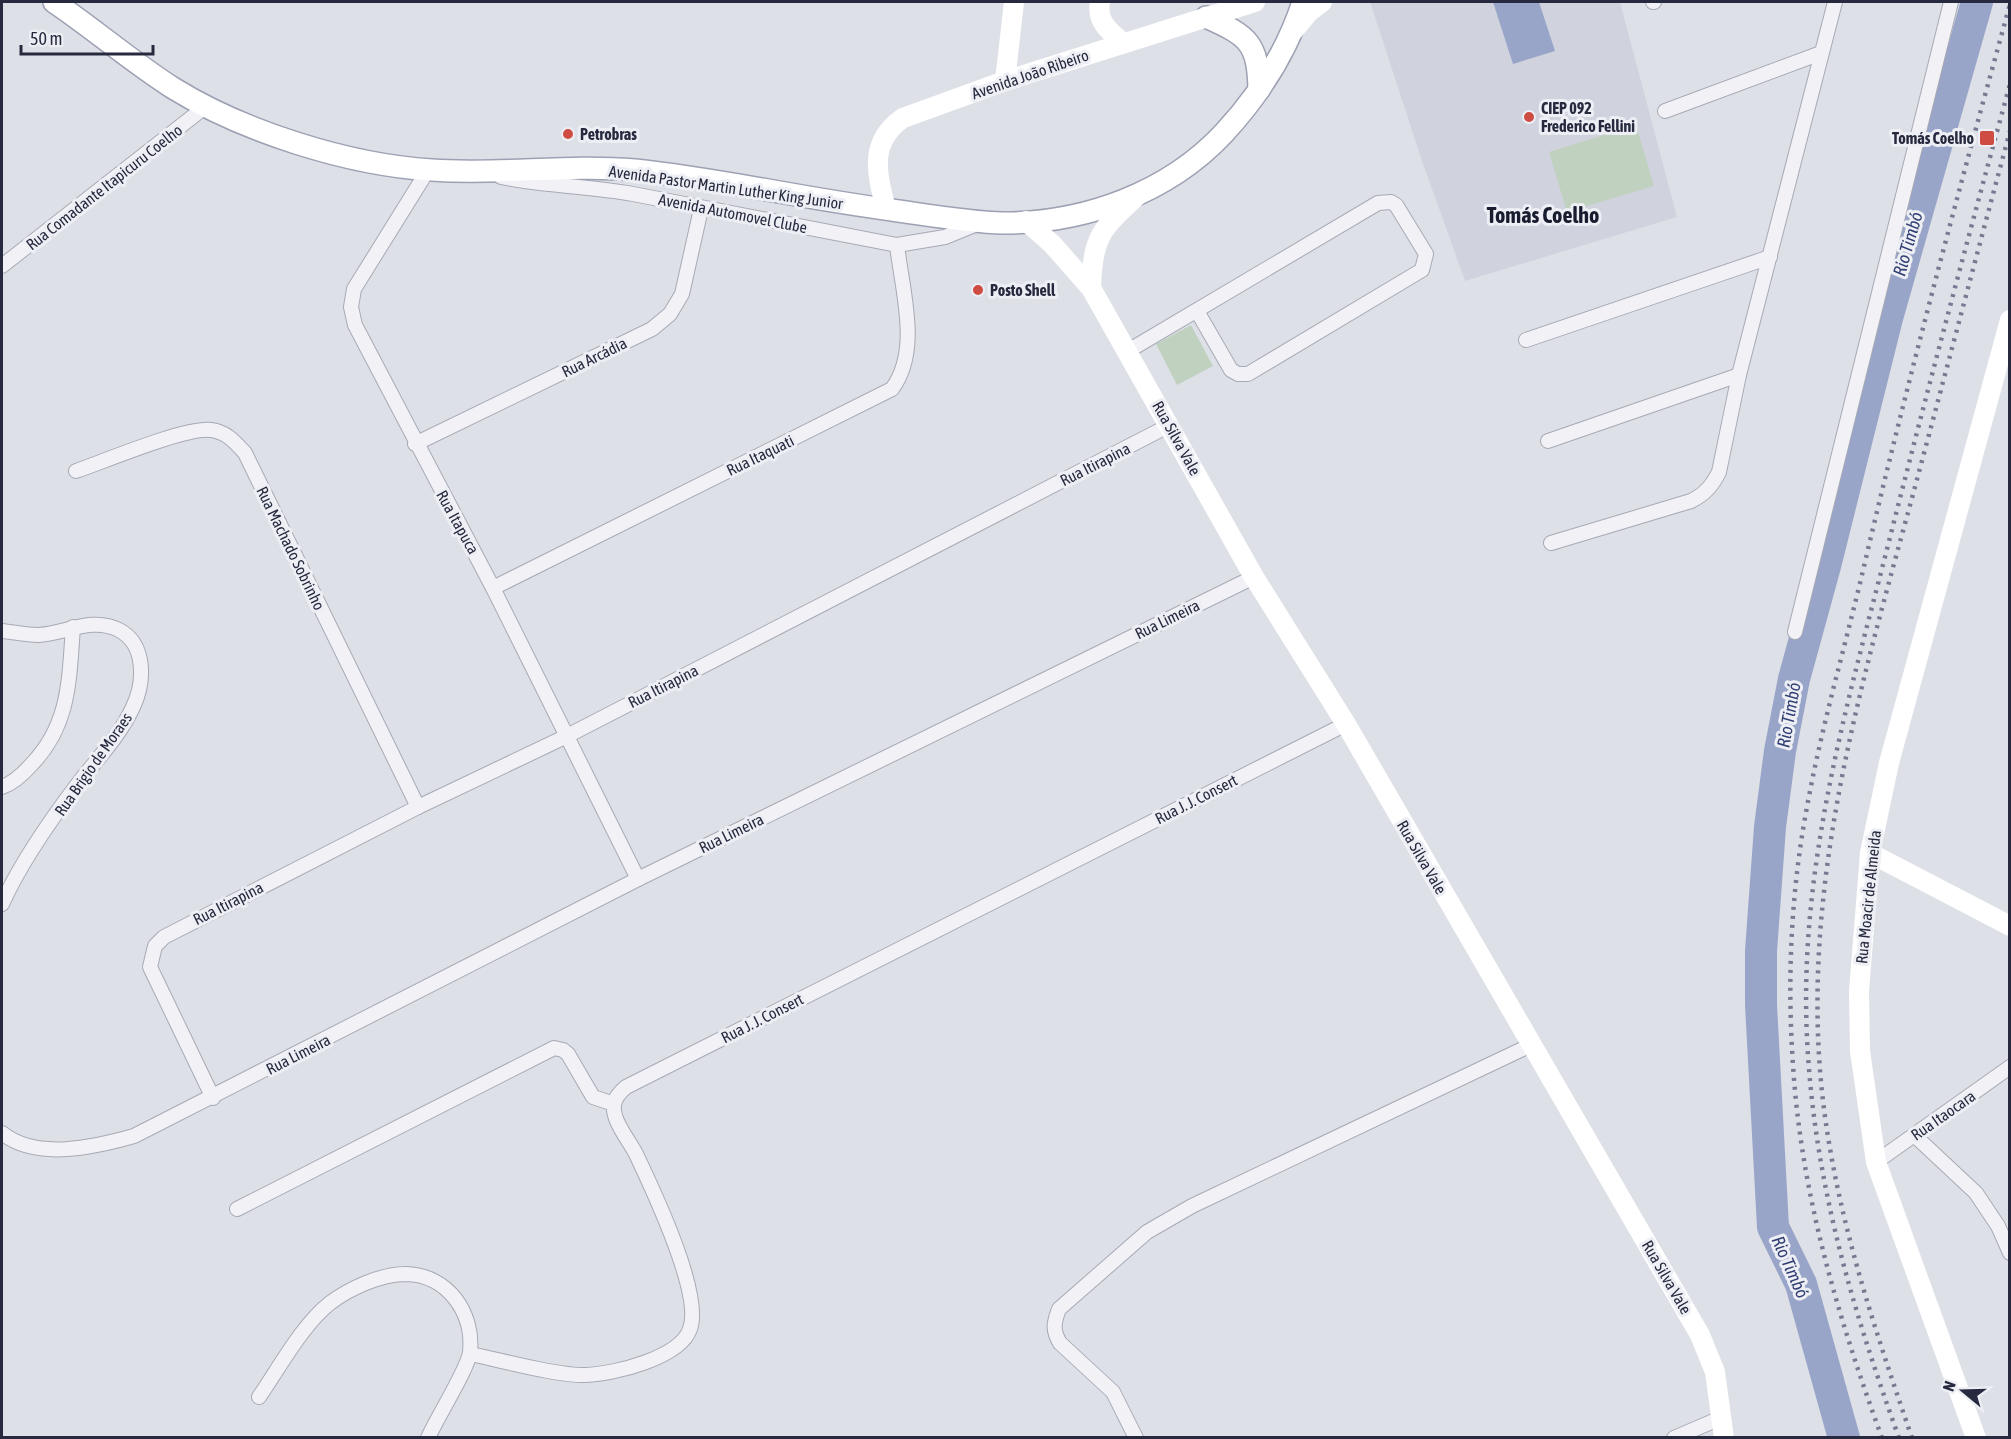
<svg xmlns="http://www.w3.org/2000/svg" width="2011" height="1439" font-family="'Asap Condensed',sans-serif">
<rect width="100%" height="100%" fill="#dee0e8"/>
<path fill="#d0d2dd" d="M1370,2H1620L1677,217L1465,281L1421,158Z"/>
<g fill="#c0d2bf">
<path d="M1636,125L1654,186L1567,212L1549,152Z"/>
<path d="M1191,325L1213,366L1177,385L1156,344Z"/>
</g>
<path fill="#98a5c8" d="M1493,2H1539L1555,51L1513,64Z"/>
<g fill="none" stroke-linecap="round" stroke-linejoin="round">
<path stroke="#98a5c8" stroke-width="32" d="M1844,1438L1801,1284L1773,1227L1761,1005V951L1770,827L1780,751L1794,679L1825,566L1887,318L1977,2"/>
<defs>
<g id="street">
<path d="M1653,2H1654"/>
<path d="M1665,111L1821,53"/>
<path d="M428,170L354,289L351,307L355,325L493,588L638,879"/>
<path d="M501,177C545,186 589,186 633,194L897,245L945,237L977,224"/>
<path d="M2,266L205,107"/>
<path d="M1526,340L1770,257"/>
<path d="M1128,351L1378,203L1391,202L1396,205L1426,254L1422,270L1248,374H1238L1231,370L1197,311"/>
<path d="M1548,441L1739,375"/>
<path d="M415,444L652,329L670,314L682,294L701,209"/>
<path d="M76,471C105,461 185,427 211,430C227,432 235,442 245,453L418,807"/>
<path d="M1551,543L1691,501C1705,494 1712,486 1719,472L1739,375L1835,2"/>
<path d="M493,588L892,389C921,350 902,291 897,245"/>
<path d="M2,631C13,632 26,635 38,635C64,634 92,616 119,630C146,644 145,682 133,707C120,736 96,760 77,785C49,822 21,862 2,904"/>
<path d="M1795,632L1951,2"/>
<path d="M2,787C13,783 23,774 31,765C70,725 69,680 73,627"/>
<path d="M213,1098L150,967L155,946L164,937L418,807L567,736L1170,425"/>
<path d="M2,1133C36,1161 95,1147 134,1136L638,879L1254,577"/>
<path d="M1914,1135L1976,1193L1998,1226L2010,1253"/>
<path d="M1876,1162L2010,1067"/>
<path d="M237,1209L554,1048L563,1050L568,1054L593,1097L614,1104"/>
<path d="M470,1354C501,1360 557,1376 586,1375C614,1374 680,1358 690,1329C703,1294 653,1190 636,1154C629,1140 612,1121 614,1105C615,1097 620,1092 626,1087L1346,724"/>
<path d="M259,1397C279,1368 303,1324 330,1303C350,1288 381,1274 406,1274C448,1275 474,1313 470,1352C468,1369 436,1419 428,1438"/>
<path d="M1136,1438L1113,1392L1060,1343C1052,1330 1054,1322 1059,1309L1147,1232L1192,1206L1531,1045"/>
<path d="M1674,1438L1723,1417"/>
</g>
<g id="primary">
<path d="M54,2C94,29 132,62 173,88C244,132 349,165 432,170C500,175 568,164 635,170C721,179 806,199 892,210C928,215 966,222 1003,223C1085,223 1168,193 1224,133C1260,94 1287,51 1303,2"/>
<path d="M1206,17C1248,36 1258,42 1259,90"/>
</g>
</defs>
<use href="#street" stroke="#a7a9b5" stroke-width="16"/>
<use href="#primary" stroke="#9da1b3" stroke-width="24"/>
<use href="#street" stroke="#f1f1f6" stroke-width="14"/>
<g stroke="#fff" stroke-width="20">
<path d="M1100,2C1096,21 1109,31 1123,43"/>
<path d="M1294,30L1309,12L1322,2"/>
<path d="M1005,81L1014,2"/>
<path d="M886,209C877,174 868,142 903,118L1005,81L1255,2"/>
<path d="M1026,221L1052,244L1091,288L1254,577L1346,724L1700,1335L1715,1372L1724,1438"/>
<path d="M1091,288C1093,237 1100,230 1136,197"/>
<path d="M1870,853L2010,926"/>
<path d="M1976,1438L1876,1162L1860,1051L1859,991L1870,853L1889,763L2010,320"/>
</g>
<use href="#primary" stroke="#fff" stroke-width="21"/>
<g stroke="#777b91" stroke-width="4.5" stroke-dasharray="3 6" stroke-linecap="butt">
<path d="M1882,1438C1838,1317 1801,1194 1793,1065C1787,979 1791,891 1807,807C1822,724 1846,644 1865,562C1909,375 1959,189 2010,4"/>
<path d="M1899,1438C1851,1304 1814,1181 1807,1038C1799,873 1844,715 1885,557C1925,399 1967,241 2010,84"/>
<path d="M1912,1438C1873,1324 1835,1212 1822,1092C1801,893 1857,699 1909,509C1943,383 1976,257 2010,131"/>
</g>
</g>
<g fill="#ce4c41" stroke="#edeff5" stroke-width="2">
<circle cx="1529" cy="117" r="6"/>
<circle cx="568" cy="134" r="6"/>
<rect x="1979" y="130" width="16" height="16" rx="3"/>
<circle cx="978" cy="290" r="6"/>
</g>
<g text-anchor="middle" stroke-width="6" stroke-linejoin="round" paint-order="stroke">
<g font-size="16" fill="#272a3f" stroke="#edeff5">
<text transform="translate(1030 74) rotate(-19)" y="6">Avenida João Ribeiro</text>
<text transform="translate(104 187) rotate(-38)" y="6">Rua Comadante Itapicuru Coelho</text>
<text transform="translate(726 187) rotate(8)" y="6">Avenida Pastor Martin Luther King Junior</text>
<text transform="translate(733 213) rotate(11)" y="6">Avenida Automovel Clube</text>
<text transform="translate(594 357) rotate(-26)" y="6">Rua Arcádia</text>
<text transform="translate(1177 438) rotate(61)" y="6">Rua Silva Vale</text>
<text transform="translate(760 455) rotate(-26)" y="6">Rua Itaquati</text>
<text transform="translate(1095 464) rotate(-27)" y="6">Rua Itirapina</text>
<text transform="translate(458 522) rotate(61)" y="6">Rua Itapuca</text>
<text transform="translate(291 548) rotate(64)" y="6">Rua Machado Sobrinho</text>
<text transform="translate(1167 619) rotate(-26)" y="6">Rua Limeira</text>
<text transform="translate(663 686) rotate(-27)" y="6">Rua Itirapina</text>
<text transform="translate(93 764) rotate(-55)" y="6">Rua Brigio de Moraes</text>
<text transform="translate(1196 799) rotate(-27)" y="6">Rua J. J. Consert</text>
<text transform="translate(731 833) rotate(-26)" y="6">Rua Limeira</text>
<text transform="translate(1422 857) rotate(60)" y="6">Rua Silva Vale</text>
<text transform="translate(1868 897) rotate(-84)" y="6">Rua Moacir de Almeida</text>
<text transform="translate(228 903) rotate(-27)" y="6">Rua Itirapina</text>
<text transform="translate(762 1018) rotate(-27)" y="6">Rua J. J. Consert</text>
<text transform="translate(298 1054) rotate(-27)" y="6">Rua Limeira</text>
<text transform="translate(1943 1115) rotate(-35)" y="6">Rua Itaocara</text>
<text transform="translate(1667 1277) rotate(60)" y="6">Rua Silva Vale</text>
</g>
<g font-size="16" font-weight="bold" fill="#272a3f" stroke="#edeff5" text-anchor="start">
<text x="1541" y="114">CIEP 092<tspan x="1541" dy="18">Frederico Fellini</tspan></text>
<text x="580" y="140">Petrobras</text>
<text x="1974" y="144" text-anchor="end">Tomás Coelho</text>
<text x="990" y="296">Posto Shell</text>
</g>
<g font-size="18" font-style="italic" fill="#313f73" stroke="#edeff5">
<text transform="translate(1908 244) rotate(-74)" y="6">Rio Timbó</text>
<text transform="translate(1789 715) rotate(-80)" y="6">Rio Timbó</text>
<text transform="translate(1790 1267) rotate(66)" y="6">Rio Timbó</text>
</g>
<g font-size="22" font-weight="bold" fill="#191c2f" stroke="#edeff5">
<text x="1543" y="223">Tomás Coelho</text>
</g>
</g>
<rect width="2011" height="1439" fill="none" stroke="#272a3f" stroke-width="6"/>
<g transform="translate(1963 1391) rotate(289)" stroke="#edeff5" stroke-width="4.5" paint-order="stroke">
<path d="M0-4.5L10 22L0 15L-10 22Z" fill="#272a3f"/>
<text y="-9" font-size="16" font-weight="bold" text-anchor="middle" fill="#272a3f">N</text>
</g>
<path d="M21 45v9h132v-9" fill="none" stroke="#272a3f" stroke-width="3"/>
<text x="30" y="45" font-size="18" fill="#272a3f" stroke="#edeff5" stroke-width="4.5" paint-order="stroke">50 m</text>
</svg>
